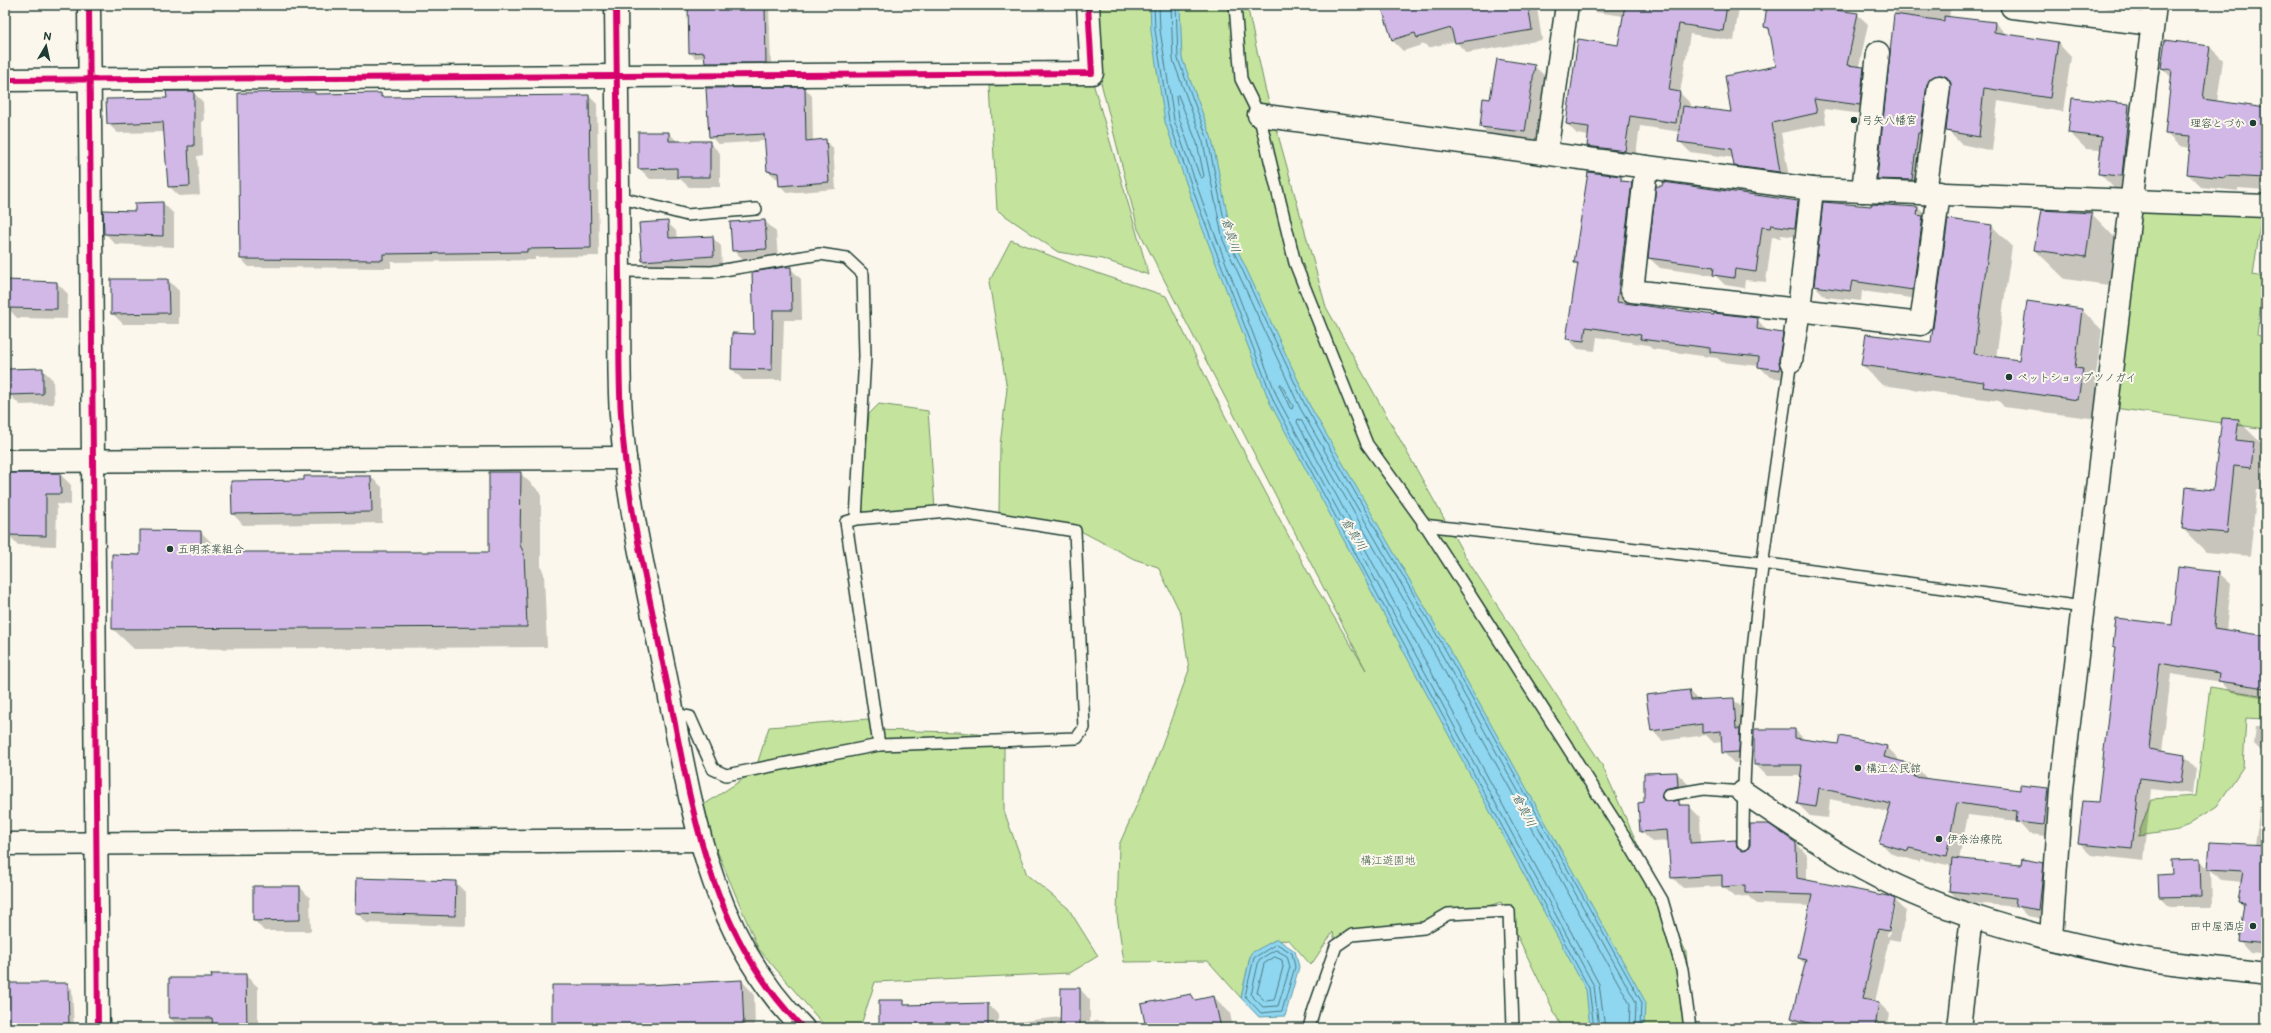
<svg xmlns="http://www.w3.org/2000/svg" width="2271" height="1033" font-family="'Balsamiq Sans','Klee One',sans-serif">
<rect width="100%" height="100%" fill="#fbf7ec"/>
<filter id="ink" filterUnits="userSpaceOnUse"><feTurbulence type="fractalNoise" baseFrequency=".025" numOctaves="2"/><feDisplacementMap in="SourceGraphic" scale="8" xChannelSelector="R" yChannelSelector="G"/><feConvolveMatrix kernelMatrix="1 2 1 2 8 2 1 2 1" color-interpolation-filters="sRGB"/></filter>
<g filter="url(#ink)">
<g fill="#c4e49d" stroke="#729068">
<path d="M1094,5H1247L1265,88L1326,307L1466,558L1601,763L1686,952L1693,1028H1562L1501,902L1427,925L1400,928L1336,946L1333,932L1311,965L1289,940L1273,941L1250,957L1241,998L1208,961L1124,962L1117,915L1119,845L1155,764L1189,670L1181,614L1158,567L1134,559L1073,527L999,515L1000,445L1007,389L989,282L1011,240L1079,267L1166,296L1223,412L1314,584L1366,670L1138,229L1090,39Z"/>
<path d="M1093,83L1149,275L1102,259L1058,252L997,210L990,86Z"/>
<path d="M2132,200L2263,206L2253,275L2264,277L2257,335L2266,338V429L2107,407Z"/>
<path d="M879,404L928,411L935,509L906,515L860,512L869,414Z"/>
<path d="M2210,687L2266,696L2265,719L2246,718L2243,767L2217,806L2179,830L2138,836L2151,799L2196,796Z"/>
<path d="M868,719L872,730L958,732L1004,737V811L1027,875L1068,908L1098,956L1070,973L875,982L860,1028H829L823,1024L758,948L718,853L696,810L755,771L769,727Z"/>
</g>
<g fill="#8fd6f1" stroke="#6299a5">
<path d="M1150,5H1180L1182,58L1212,139L1232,238L1309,404L1449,649L1645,1001L1644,1028H1590L1586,990L1270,403L1195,209L1165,122L1151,31Z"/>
<path d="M1277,939L1295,951L1299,967L1285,1016L1259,1017L1241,998L1250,957L1251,953Z"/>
</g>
<g fill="#0003" fill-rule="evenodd">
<path d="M689,5H769L771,67L711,68L706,63V57L695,58L690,52Z"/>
<path d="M1382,5H1534L1537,8L1542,40L1467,53L1455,41L1428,48L1425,44L1403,51L1392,40Z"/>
<path d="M1588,5H1738L1739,7L1734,41L1690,34L1680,93L1691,104L1690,108L1733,113L1778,67L1771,32L1765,27L1768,5H1814V8L1857,14L1868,24L1859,67L1863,68L1874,78L1870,115L1824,109L1826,124L1781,133L1790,182L1746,176L1735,166L1734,158L1690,152L1680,142L1681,132L1640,126L1635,162L1599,157L1588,146L1589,136L1577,134L1567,124L1619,46L1624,16L1595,12Z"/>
<path d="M1896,5H1951L1949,18L1995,23L2007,35L2058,43L2071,57L2063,112L1998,101L1992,151L1961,144L1947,130L1951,89H1949L1926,194L1892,192L1878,179Z"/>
<path d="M2077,5H2138L2137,12Z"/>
<path d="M2210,47L2223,60L2217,102L2266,109V190L2238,188V191L2201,187L2188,174L2191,148L2179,146L2166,133L2172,78L2162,68Z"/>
<path d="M1534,66L1545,76L1535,143L1492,138L1481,127L1491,100Z"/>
<path d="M805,88L812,96L813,141L825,140L833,148L836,189L787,193L780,185V179L776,178L768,171L766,141L718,144L710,136Z"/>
<path d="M193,92L203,102L204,121H202L203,155L197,156L200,195L179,196L169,186L165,132L118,133L108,124Z"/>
<path d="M381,94L385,98L589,96L597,104L599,256L535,257V260L391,262V268L249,267L241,259Z"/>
<path d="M2073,99L2129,105L2145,121L2138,192L2115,189L2099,173L2101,150L2086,149L2069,132Z"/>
<path d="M669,133L678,142H709L720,153V187H689L680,179H650L639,168Z"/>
<path d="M1621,177L1626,183H1631L1642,194L1628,305L1715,316L1757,319L1768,332L1782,334L1793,344L1790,380L1770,377L1759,366L1722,362L1717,358L1652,349L1648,345L1597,337L1595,351L1578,349L1567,338L1578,266L1575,263Z"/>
<path d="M1798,202L1808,213L1806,238L1781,235V238L1772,237L1766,282L1745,280L1744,288L1725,285L1716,276L1660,268L1649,258Z"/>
<path d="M163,203L174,214V247L115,244L105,233L136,212V204Z"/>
<path d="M1872,205L1918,208L1929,218L1924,300L1862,291L1861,301L1826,297L1815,286Z"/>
<path d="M2092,214L2121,244L2116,286L2065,279L2035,250Z"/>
<path d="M765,221L776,232L778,259L744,261L733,250Z"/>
<path d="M1949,221L1992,226L2012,246L1996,358L2020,361L2028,302L2082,310L2102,330L2095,383L2102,390L2098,419L2004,407L1999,401L1882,385L1862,365L1932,343Z"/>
<path d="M667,222L676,231L677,239L712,237L721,246L722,265L652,270L643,261Z"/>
<path d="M790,268L801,279L802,320H784L782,380H743L732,369L755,335Z"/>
<path d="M168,280L179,291V324H123L112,313Z"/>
<path d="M57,283L68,294L67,319L17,318L7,307Z"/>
<path d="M42,369L53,380L54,404L20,405L9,394Z"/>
<path d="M2238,420L2262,444L2261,450L2266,455V490L2257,489L2250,556L2206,552L2183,529L2214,491Z"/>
<path d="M520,473L541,493V566L544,574L547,647L134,649L113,629L141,556L201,532L221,552L490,553Z"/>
<path d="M5,474H60L71,485V505L57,504L56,546L18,545L8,534V499L5,496Z"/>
<path d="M371,477L382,487V523L243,525L233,514L305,481Z"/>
<path d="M2178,569L2219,573L2231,584L2226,631L2266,637V698L2231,692L2221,682L2171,674L2162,752L2185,756L2196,768L2193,794L2151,789L2144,861L2091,855L2079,844L2099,803L2117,650L2114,646L2173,626Z"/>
<path d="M1689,691L1699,701L1733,699L1744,710L1749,762L1734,763L1723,752V742L1714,743L1706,735L1662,741L1652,730Z"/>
<path d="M2256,726H2266V756L2254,744Z"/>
<path d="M1795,730L1805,740L1839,745L1886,746L1898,758V762L1916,766L1927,779L2021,791L2047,789L2059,801L2055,837L2029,834L2017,821L1968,815L1959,860L2022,866L2043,864L2054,875L2050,920L2027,916L2018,907L1960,902L1950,891L1952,866L1920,859V862L1892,854L1881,843L1889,812L1830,799L1828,818L1810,816L1798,804L1801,776H1767L1755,764Z"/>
<path d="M2266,758V954L2251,952L2240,940L2245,907L2239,901L2242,882L2221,880L2211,870L2212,907H2170L2160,897L2173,875L2200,860L2209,870L2211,843L2255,845Z"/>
<path d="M1677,773L1688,784L1689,797L1677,800L1683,806H1689L1700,817L1701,843L1736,841L1746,851L1796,843L1807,855V881L1895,900L1906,911L1900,941L1889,939L1875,1002L1879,1003L1890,1014L1887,1028H1802L1792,1018L1806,965L1799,958L1811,906L1757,904L1749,896L1734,897L1723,886L1683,888L1672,877L1669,841L1652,842L1641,831L1645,803ZM1893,905H1895L1889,936H1887Z"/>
<path d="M455,882L466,893V926L367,923L356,912Z"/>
<path d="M300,887L310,898L311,931H264L254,920Z"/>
<path d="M245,975L258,987V1028H180L170,1018V979H213Z"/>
<path d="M742,981L754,994L755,1028H553L648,986Z"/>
<path d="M67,984L72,989L74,1028H6Z"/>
<path d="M1080,989L1090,1000V1021H1103L1110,1028H939L987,1004L998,1014V1024L1061,1017Z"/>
<path d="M1190,995L1196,1001L1214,997L1230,1013L1233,1028H1147Z"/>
</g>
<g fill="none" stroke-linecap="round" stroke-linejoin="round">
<g stroke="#4c7a80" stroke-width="1">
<path d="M1154,5L1155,30L1169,121L1199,207L1274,402L1589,988L1594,1028"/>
<path d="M1159,5L1160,30L1174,120L1204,206L1278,399L1594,986L1599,1028"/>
<path d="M1171,5L1173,60L1203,142L1223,240L1300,408L1441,653L1636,1002L1635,1028"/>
<path d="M1176,5L1178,59L1208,140L1228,239L1305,405L1446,651L1641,1001L1640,1028"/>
<path d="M1178,95L1197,143L1204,176L1202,178L1200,177L1179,118L1176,97Z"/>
<path d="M1281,384L1293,406L1292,409L1290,408L1280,386Z"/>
<path d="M1277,944L1292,953L1295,967L1282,1011L1261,1013L1245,996L1254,958Z"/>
<path d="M1276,950L1287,956L1290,967L1278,1006L1263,1007L1251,995L1259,960Z"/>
<path d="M1275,957L1282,960L1283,967L1274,1000L1265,1001L1257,993L1264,964Z"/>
<path d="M1605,1028L1599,984L1297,422L1298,419L1301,420L1436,656L1630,1004L1629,1028"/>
</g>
</g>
<g fill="#d1b8e7" stroke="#1f3d34">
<path d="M688,5H765L766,63H705L704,52L689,53Z"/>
<path d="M1381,5H1528L1532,30L1455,43L1451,28L1417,38L1415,33L1392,40Z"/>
<path d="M1625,5H1727L1723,31L1679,24L1669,90L1680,92L1676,123L1630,116L1625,151L1587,146L1589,127L1566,124L1578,39L1618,45Z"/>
<path d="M1767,5H1799L1858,13L1847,65L1864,67L1860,105L1814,99L1817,113L1772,123L1780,172L1734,166L1731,149L1678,142L1683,106L1731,112L1725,76L1776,66L1769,28L1764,27Z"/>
<path d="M1894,14L1944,21V16L1995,22L1994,32L2058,42L2050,98L1984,88L1979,137L1946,131L1951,83L1947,77L1941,75L1934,76L1927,85L1920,133H1918L1912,180L1877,179Z"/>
<path d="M2165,40L2210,46L2203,99L2266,108V178L2225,176V178L2187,174L2191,136L2165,134L2172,70L2161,68Z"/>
<path d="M1497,59L1535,65L1525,132L1480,127L1483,98L1490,99Z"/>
<path d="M805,87L806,141L826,139L829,182L779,186L778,173L767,171L764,134L709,137L706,88Z"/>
<path d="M166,91H194V146H188L190,186L168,187L163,122L107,124L106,99L167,98Z"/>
<path d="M315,92V94L381,93V97L589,95L591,248L527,249V252L383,254V260L240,259L238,93Z"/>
<path d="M2072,98L2129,104L2122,176L2098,174L2102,137L2068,133Z"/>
<path d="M638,132H669V141H710V177H677V168L638,169Z"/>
<path d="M1588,172L1621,176V181L1632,182L1617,302L1714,315V313L1758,318L1757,329L1783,333L1779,359L1780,370L1758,367L1759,357L1710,352V348L1640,339L1641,335L1586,327L1584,341L1566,339L1578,263H1574Z"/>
<path d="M1663,182L1798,201L1795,228L1771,225L1770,228L1762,227L1756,272L1735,269L1734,278L1713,275L1714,267L1648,258L1656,186H1662Z"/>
<path d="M163,202V236L104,234L103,210L135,211V203Z"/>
<path d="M1823,202L1871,206V204L1918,207L1917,215L1923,216L1913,290L1852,281L1850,291L1814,286Z"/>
<path d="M2041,210L2092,213L2086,257L2034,250Z"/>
<path d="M1948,219L1992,225L1974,354L2019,360L2027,301L2082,309L2075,368L2083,369L2078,400L1983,387L1984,382L1861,365L1866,334L1931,342Z"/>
<path d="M765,220L767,249L732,251L730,222Z"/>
<path d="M668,221L669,238L713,236L714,256L642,261L639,223Z"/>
<path d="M784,267H791L792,310H773L772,370L731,369L732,333L754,334L752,272Z"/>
<path d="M111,279H168L169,313L111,314Z"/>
<path d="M6,280L57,282V309L6,308Z"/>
<path d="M43,368V394L8,395L7,369Z"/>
<path d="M2222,418L2239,419L2236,440L2254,442L2251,468L2234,466L2227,533L2182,529L2186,487L2213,490Z"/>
<path d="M489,472H521L520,545L524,553L527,627L112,629V554L140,555V530L201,531V552H489Z"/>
<path d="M5,473H60L61,494H46V536L7,535V493H5Z"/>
<path d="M304,476H371L372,512L232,514L231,481L304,480Z"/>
<path d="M2178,567L2219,572L2214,628L2266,636V688L2218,681L2219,673L2159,663L2149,749L2185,755L2181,783L2140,778L2132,849L2078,844L2083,801L2098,802L2116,647L2113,646L2116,618L2172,625Z"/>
<path d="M1689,690L1691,700L1734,698L1736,729H1740L1739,752L1722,753L1721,731L1702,733V724L1651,731L1646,695Z"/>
<path d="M1754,729H1795V738L1838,744L1840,736L1887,746L1884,757L1916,765L1914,777L2020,790V785L2048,788L2044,825L2016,822L2017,811L1957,803L1946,856L1909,848L1908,851L1879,843L1891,804L1819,788L1816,807L1797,804L1802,765H1754Z"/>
<path d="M1677,772L1678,786L1664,789L1661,797L1666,802L1679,800V805H1690V843L1736,840L1737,848L1743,851L1747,850L1750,845V824H1769L1796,843L1797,878L1888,896L1895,899L1889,931L1878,929L1863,999L1879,1002L1875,1028H1826L1791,1018L1806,960L1798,958L1812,895L1745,893V885L1722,887V875L1671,878L1667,830L1640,832L1638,803L1644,802V773Z"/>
<path d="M2210,842L2266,845V944L2239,941L2244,902L2238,901L2243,871L2208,869Z"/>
<path d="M1952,858L2021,865L2022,859L2044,863L2039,910L2015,906L2016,898L1949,891Z"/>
<path d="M2200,859L2201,896L2159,897L2158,875L2172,874L2171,860Z"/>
<path d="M356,878L456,881L455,916L355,913Z"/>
<path d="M253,886H300V920L253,921Z"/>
<path d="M211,974H246L247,1028H213L212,1018H169V978H212Z"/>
<path d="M742,980L744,1028H552V985H648Z"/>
<path d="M5,983H68L69,1028H5Z"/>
<path d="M1061,988H1080V1028H1060Z"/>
<path d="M1191,994L1195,1000L1214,996L1221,1028H1146L1141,1004Z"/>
<path d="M879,1000H904V1005L988,1003V1028H879Z"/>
</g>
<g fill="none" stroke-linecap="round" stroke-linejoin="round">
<defs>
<g id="lane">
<path d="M1235,5L1241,79L1259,115L1295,263L1367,444L1426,526L1625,837L1662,900L1682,969L1690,1028"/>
<path d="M618,197L687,215L756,209"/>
<path d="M619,271L712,272L820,254L846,258L863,274L865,356L856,519L846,522L879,745L1077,738L1084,728L1075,531L948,511L856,519"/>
<path d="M1423,525L1761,563L2083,607"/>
<path d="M673,714L690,717L713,769L726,775L879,745"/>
<path d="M1668,795L1704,789L1743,792"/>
<path d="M1743,844C1743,682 1767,521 1791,361"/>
<path d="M1309,1028L1314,1009L1336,946L1352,935L1424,928L1448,914L1509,911L1513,1028"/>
</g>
<g id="street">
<path d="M616,5C617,96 618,186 619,277C620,322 618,369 621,415C627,510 652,605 670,698C693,817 713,939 803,1028"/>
<path d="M2012,7L2152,24"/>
<path d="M5,80L1092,73L1088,5"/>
<path d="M1259,115L1812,189L2266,206"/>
<path d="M1546,153L1567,5"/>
<path d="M1646,167L1632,291L1921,324L1939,193"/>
<path d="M1863,191L1878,53"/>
<path d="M1925,193L1939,87"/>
<path d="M1791,361L1799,310L1812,189"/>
<path d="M5,461L625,458"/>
<path d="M1743,792C1778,815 1813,840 1849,861C1937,913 2041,939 2140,958C2181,966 2224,968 2266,974"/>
<path d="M5,844L700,840"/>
<path d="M2051,938L2061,789L2155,5"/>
<path d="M1959,1028L1972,916"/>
</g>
<path id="secondary" d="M89,5L98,1028"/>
</defs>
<use href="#lane" stroke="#1f3d34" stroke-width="14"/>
<use href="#street" stroke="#1f3d34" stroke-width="25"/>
<use href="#secondary" stroke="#1f3d34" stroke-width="25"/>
<use href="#lane" stroke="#fbf7ec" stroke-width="11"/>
<use href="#street" stroke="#fbf7ec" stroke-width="22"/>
<use href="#secondary" stroke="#fbf7ec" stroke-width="22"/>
<defs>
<g id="cycleway">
<path d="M89,5L98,1028"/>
<path d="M616,5C617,96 618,186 619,277C620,322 618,369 621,415C627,510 652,605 670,698C693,817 713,939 803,1028"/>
<path d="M5,80L1092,73L1088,5"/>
</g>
</defs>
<use href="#cycleway" stroke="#fbf7ec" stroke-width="8"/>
<use href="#cycleway" stroke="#d6006c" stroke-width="6"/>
</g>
</g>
<g fill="#1f3d34" stroke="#fbf7ec" stroke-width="1.5">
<circle cx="1854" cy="120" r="4"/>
<circle cx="2253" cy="123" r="4"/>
<circle cx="2009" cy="377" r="4"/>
<circle cx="170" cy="549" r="4"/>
<circle cx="1858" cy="768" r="4"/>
<circle cx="1939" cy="839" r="4"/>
<circle cx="2253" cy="926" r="4"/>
</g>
<g text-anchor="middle" stroke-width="4" stroke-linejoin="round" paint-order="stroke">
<g font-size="11" fill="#1f3d34" stroke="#fbf7ec" text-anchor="start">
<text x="1862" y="124">弓矢八幡宮</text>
<text x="2245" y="127" text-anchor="end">理容とづか</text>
<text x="2017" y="381">ペットショップツノガイ</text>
<text x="178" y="553">五明茶業組合</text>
<text x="1866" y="772">構江公民舘</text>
<text x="1947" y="843">伊奈治療院</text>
<text x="2245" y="930" text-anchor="end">田中屋酒店</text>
</g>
<g font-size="11" fill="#405e49" stroke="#fbf7ec">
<text x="1388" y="864">構江遊園地</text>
</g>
<g font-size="12" font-style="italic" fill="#355c5a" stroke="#fbf7ec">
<text transform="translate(1231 235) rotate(73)" y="4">倉真川</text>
<text transform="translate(1354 534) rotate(59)" y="4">倉真川</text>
<text transform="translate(1524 810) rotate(63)" y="4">倉真川</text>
</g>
</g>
<rect width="2271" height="1033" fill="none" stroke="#fbf7ec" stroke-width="20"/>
<rect x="10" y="10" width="2251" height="1013" fill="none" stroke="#1f3d34" stroke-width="1.5" filter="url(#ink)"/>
<g transform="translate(46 46) rotate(9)" stroke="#fbf7ec" stroke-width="3" paint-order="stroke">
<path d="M0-3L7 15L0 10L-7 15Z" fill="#1f3d34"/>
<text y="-6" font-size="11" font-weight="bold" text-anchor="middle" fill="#1f3d34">N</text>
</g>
</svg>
